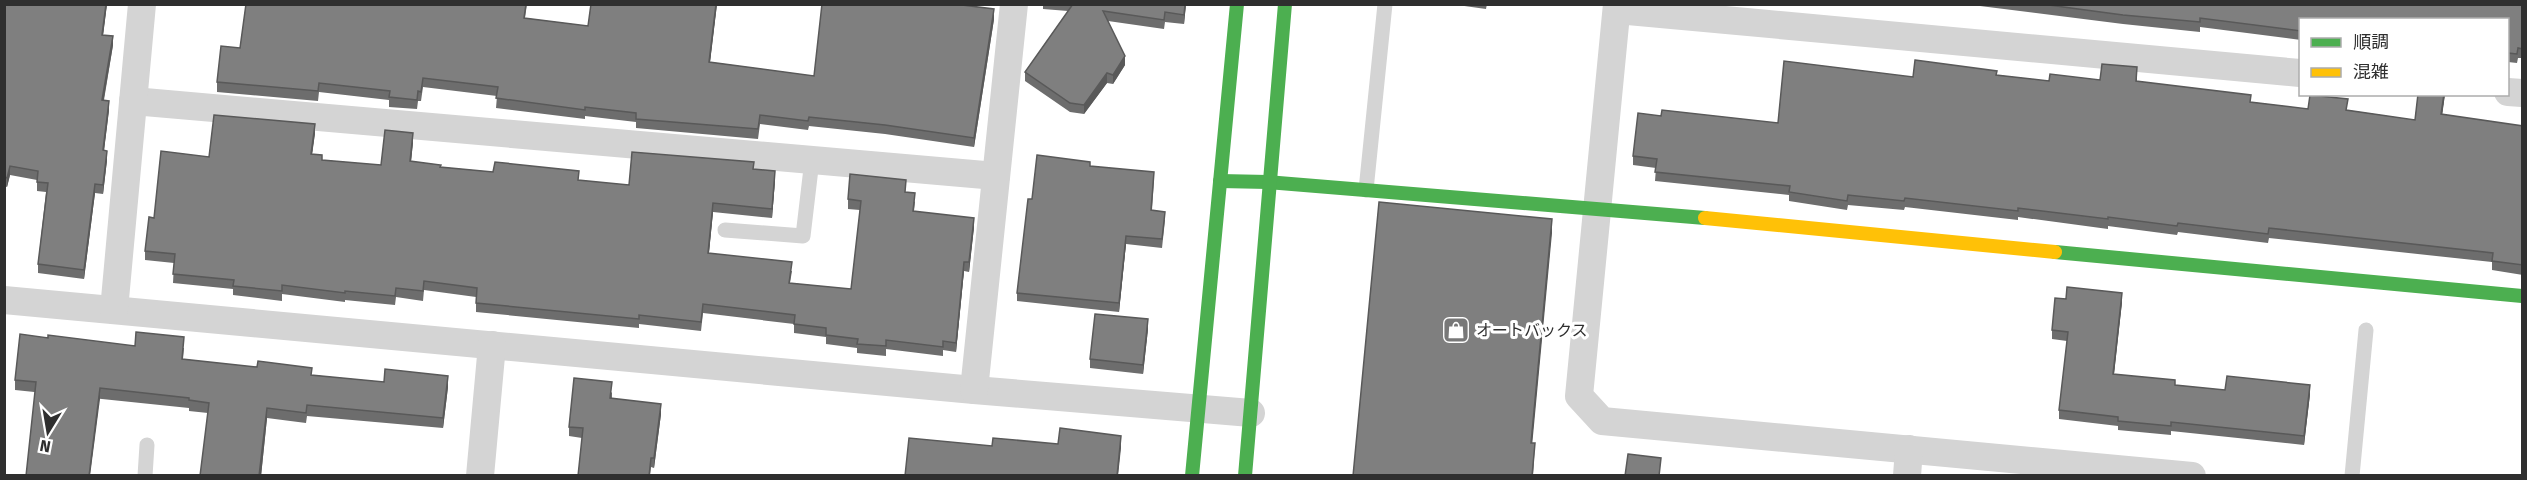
<svg xmlns="http://www.w3.org/2000/svg" width="2527" height="480" font-family="'Fira Sans','Noto Sans JP',sans-serif">
<rect width="100%" height="100%" fill="#fff"/>
<g fill="none" stroke-linecap="round" stroke-linejoin="round">
<g stroke="#d4d4d4" stroke-width="15">
<path d="M1366,190L1385,4"/>
<path d="M725,230L803,236L812,160"/>
<path d="M145,476L147,445"/>
<path d="M2352,476L2366,330"/>
</g>
<g stroke="#d4d4d4" stroke-width="28">
<path d="M1617,4L1579,396L1602,421L2192,476"/>
<path d="M1617,10L2300,73"/>
<path d="M2508,92L2522,93"/>
<path d="M133,101L996,176"/>
<path d="M4,300L974,390L1251,413"/>
<path d="M114,310L142,4"/>
<path d="M974,390L1014,4"/>
<path d="M480,476L492,345"/>
<path d="M1907,476L1909,449"/>
</g>
<g stroke="#4caf50" stroke-width="14">
<path d="M1220,181L1268,182L1705,218"/>
<path d="M2055,252L2522,296"/>
<path d="M1192,476L1237,4"/>
<path d="M1245,476L1285,4"/>
</g>
<path stroke="#ffc107" stroke-width="14" d="M1705,218L2055,252"/>
</g>
<g fill="#6d6d6d">
<path d="M4,4H107L103,35L113,45L104,100L109,110L104,150L107,160L103,194L95,193L84,279L38,273V264L46,192L37,191V180L10,175L7,187L4,186Z"/>
<path d="M246,4H527L525,18L588,26L717,4L710,62L814,76L994,19L974,147L885,134L809,126L808,130L760,124L758,139L636,128V122L585,116V119L496,108L497,96L423,87L421,101H418L417,109L389,107V100L319,92L318,101L217,92V82L240,48Z"/>
<path d="M1043,4H1186L1184,24L1165,22L1164,29L1108,21L1125,65L1113,84L1107,83L1084,114L1070,112L1025,81V72L1068,11L1043,9Z"/>
<path d="M1450,4H1487L1486,9Z"/>
<path d="M1964,4H2523V58H2518L2517,63L2508,62V20H2301V40L2200,27V32L2123,24Z"/>
<path d="M1997,75L2049,81L2100,80L2137,76V81L2251,102L2308,109L2347,110L2415,120L2418,94H2445L2442,115L2523,126V275L2492,270V262L2269,238L2268,243L2178,232L2177,235L2108,226V229L2018,217V220L1905,207L1904,210L1848,205L1847,210L1789,201V195L1655,181L1656,168L1633,165V156L1661,116L1778,123L1913,77Z"/>
<path d="M315,133L312,154L322,160L381,165L413,142L411,162L441,167L629,185L754,169L775,180L772,218L713,212L709,253L792,271L790,283L851,289L860,210L848,209V199L906,192L915,202L914,211L974,227L969,272L964,271L956,352L943,350V356L886,349V356L857,353V348L826,344V337L794,333V324L703,313L701,331L639,324V328L476,312V297L424,290L423,301L396,297L395,305L345,300V302L282,294V301L233,295V289L173,283L174,263L145,260V251L154,218L209,157Z"/>
<path d="M1090,166L1154,180L1152,210L1165,220L1162,248L1126,244L1119,312L1017,301V293L1032,199Z"/>
<path d="M2122,302L2114,374L2175,385L2225,390L2310,394L2304,445L2171,431V435L2118,430V426L2059,419V410L2067,341L2052,339V330Z"/>
<path d="M1148,329L1143,374L1090,368V359Z"/>
<path d="M48,338L135,346L184,348L183,359L312,375L384,382L448,387L443,428L307,416L306,423L267,418L261,476H200L208,413L189,411V408L15,390V380Z"/>
<path d="M612,392V398L661,414L654,468L651,467L650,476H578L582,438L569,436V427Z"/>
</g>
<g fill="#595959">
<path d="M106,4H107L102,44V35Z"/>
<path d="M716,4H717L709,71V62Z"/>
<path d="M1185,4H1186L1184,24V15Z"/>
<path d="M994,9V19L974,147V138Z"/>
<path d="M113,36V45L102,109V100Z"/>
<path d="M1125,56V65L1113,84V75Z"/>
<path d="M1107,73V83L1084,114V105Z"/>
<path d="M2444,94H2445L2441,124V114Z"/>
<path d="M109,101V110L103,159V150Z"/>
<path d="M315,124V133L311,163V154Z"/>
<path d="M413,133V142L410,171V161Z"/>
<path d="M107,151V160L103,194V185Z"/>
<path d="M10,166V175L7,187V178Z"/>
<path d="M775,171V180L772,218V209Z"/>
<path d="M95,184V193L84,279V270Z"/>
<path d="M713,203V212L708,262V253Z"/>
<path d="M974,218V227L969,272V262Z"/>
<path d="M1552,219V233L1531,457V443Z"/>
<path d="M1126,236V244L1119,312V303Z"/>
<path d="M964,262V271L956,352V343Z"/>
<path d="M2122,293V302L2113,383V374Z"/>
<path d="M1148,319V329L1143,374V365Z"/>
<path d="M448,376V387L443,428V418Z"/>
<path d="M2310,385V394L2304,445V436Z"/>
<path d="M100,388V399L90,476H89Z"/>
<path d="M661,404V414L654,468V458Z"/>
<path d="M267,408V418L261,476H259Z"/>
<path d="M1121,436V448L1118,476H1117Z"/>
<path d="M1535,443L1533,476H1532Z"/>
</g>
<g fill="#7f7f7f" stroke="#595959" stroke-width="1.5">
<path d="M4,4H106L102,35L113,36L102,100L109,101L103,150L107,151L103,185L95,184L84,270L38,264L48,183L37,182L38,171L10,166L7,178L4,177Z"/>
<path d="M246,4H526L524,18L588,26L591,4H716L709,62L814,76L822,4H954L994,9L974,138L885,125L809,117L808,121L760,115L758,129L636,119V113L585,107V110L496,98L498,87L423,78L421,92L418,91L417,100L389,97L390,91L319,83L318,91L217,82L221,46L240,48Z"/>
<path d="M1073,4H1185L1184,15L1165,12L1164,20L1103,11L1125,56L1113,75L1107,73L1084,105L1070,103L1025,72Z"/>
<path d="M2041,4H2523V49L2518,48L2517,54L2508,53V20H2301V31L2200,18V22L2123,15Z"/>
<path d="M1915,60L1997,71L1996,75L2049,81L2050,74L2100,80L2102,64L2137,67L2136,81L2251,95L2250,102L2308,109L2310,95L2348,99L2346,110L2415,120L2418,94H2444L2441,114L2523,126V265L2492,261L2493,253L2269,228L2268,234L2178,223L2177,226L2108,217V219L2018,208V211L1905,198L1904,201L1848,195L1847,201L1789,192L1790,186L1655,172L1657,159L1633,156L1638,113L1661,116L1662,110L1778,123L1784,61L1913,77Z"/>
<path d="M214,115L315,124L311,154L322,155V160L381,165L385,130L413,133L410,161L441,165L440,167L493,172L495,162L579,171L578,180L629,185L632,152L754,162L753,169L775,171L772,209L713,203L708,253L792,262L789,283L851,289L861,201L848,199L850,174L906,180L905,192L915,193L913,211L974,218L969,262H964L956,343L943,341V347L886,340V346L857,344L858,339L826,335V328L794,324L795,315L703,304L701,322L639,315V319L476,303L477,288L424,281L423,291L396,288L395,296L345,291V293L282,285V291L233,286L234,280L173,274L175,254L145,251L149,217L154,218L161,151L209,157Z"/>
<path d="M1037,155L1090,162V166L1154,172L1151,210L1165,212L1162,239L1126,236L1119,303L1017,293L1028,199H1032Z"/>
<path d="M1379,202L1552,219L1531,443H1535L1532,476H1353Z"/>
<path d="M2067,287L2122,293L2113,374L2175,380V385L2225,390L2227,376L2310,385L2304,436L2171,422V426L2118,421V417L2059,410L2068,332L2052,330L2055,298L2066,299Z"/>
<path d="M1095,314L1148,319L1143,365L1090,359Z"/>
<path d="M136,332L184,337L182,359L257,367L258,361L312,368L311,375L384,382L385,369L448,376L443,418L307,405L306,413L267,408L259,476H200L209,403L189,400V398L100,388L89,476H26L36,382L15,380L20,334L48,338V335L135,346Z"/>
<path d="M574,378L612,382L610,398L661,404L654,458H651L649,476H578L583,428L569,427Z"/>
<path d="M1060,428L1121,436L1117,476H905L909,438L992,446L993,438L1058,444Z"/>
<path d="M1628,454L1661,458L1659,476H1625Z"/>
</g>
<defs>
<symbol id="shop-square" viewBox="-11 -11 22 22"><rect x="-9" y="-9" width="18" height="18" rx="4" fill="#787878" stroke="#fff"/><path d="M-5-2.5h2.3a2.7 3.5 0 0 1 5.4 0H5L5.5 6h-11ZM-1.5-2.5h3a1.5 2.3 0 0 0-3 0Z" fill="#fff"/></symbol>
</defs>
<g fill-rule="evenodd">
<use href="#shop-square" x="1441" y="315" width="30" height="30"/>
</g>
<g text-anchor="middle" stroke-width="6" stroke-linejoin="round" paint-order="stroke">
<g font-size="16" fill="#2f2f2f" stroke="#fff" text-anchor="start">
<text x="1476" y="336">オートバックス</text>
</g>
</g>
<rect width="2527" height="480" fill="none" stroke="#2f2f2f" stroke-width="12"/>
<rect x="2299" y="18" width="210" height="78" fill="#ffffff" stroke="#acacac" stroke-width="1.5"/>
<rect x="2311" y="38" width="30" height="9" fill="#4caf50" stroke="#acacac" stroke-width="1.5"/>
<text x="2353" y="48" font-size="18" fill="#2f2f2f">順調</text>
<rect x="2311" y="68" width="30" height="9" fill="#ffc107" stroke="#acacac" stroke-width="1.5"/>
<text x="2353" y="78" font-size="18" fill="#2f2f2f">混雑</text>
<g transform="translate(48 432) rotate(191)" stroke="#ffffff" stroke-width="4.5" paint-order="stroke">
<path d="M0-4.5L10 22L0 15L-10 22Z" fill="#2f2f2f"/>
<text y="-9" font-size="16" font-weight="bold" text-anchor="middle" fill="#2f2f2f">N</text>
</g>
</svg>
